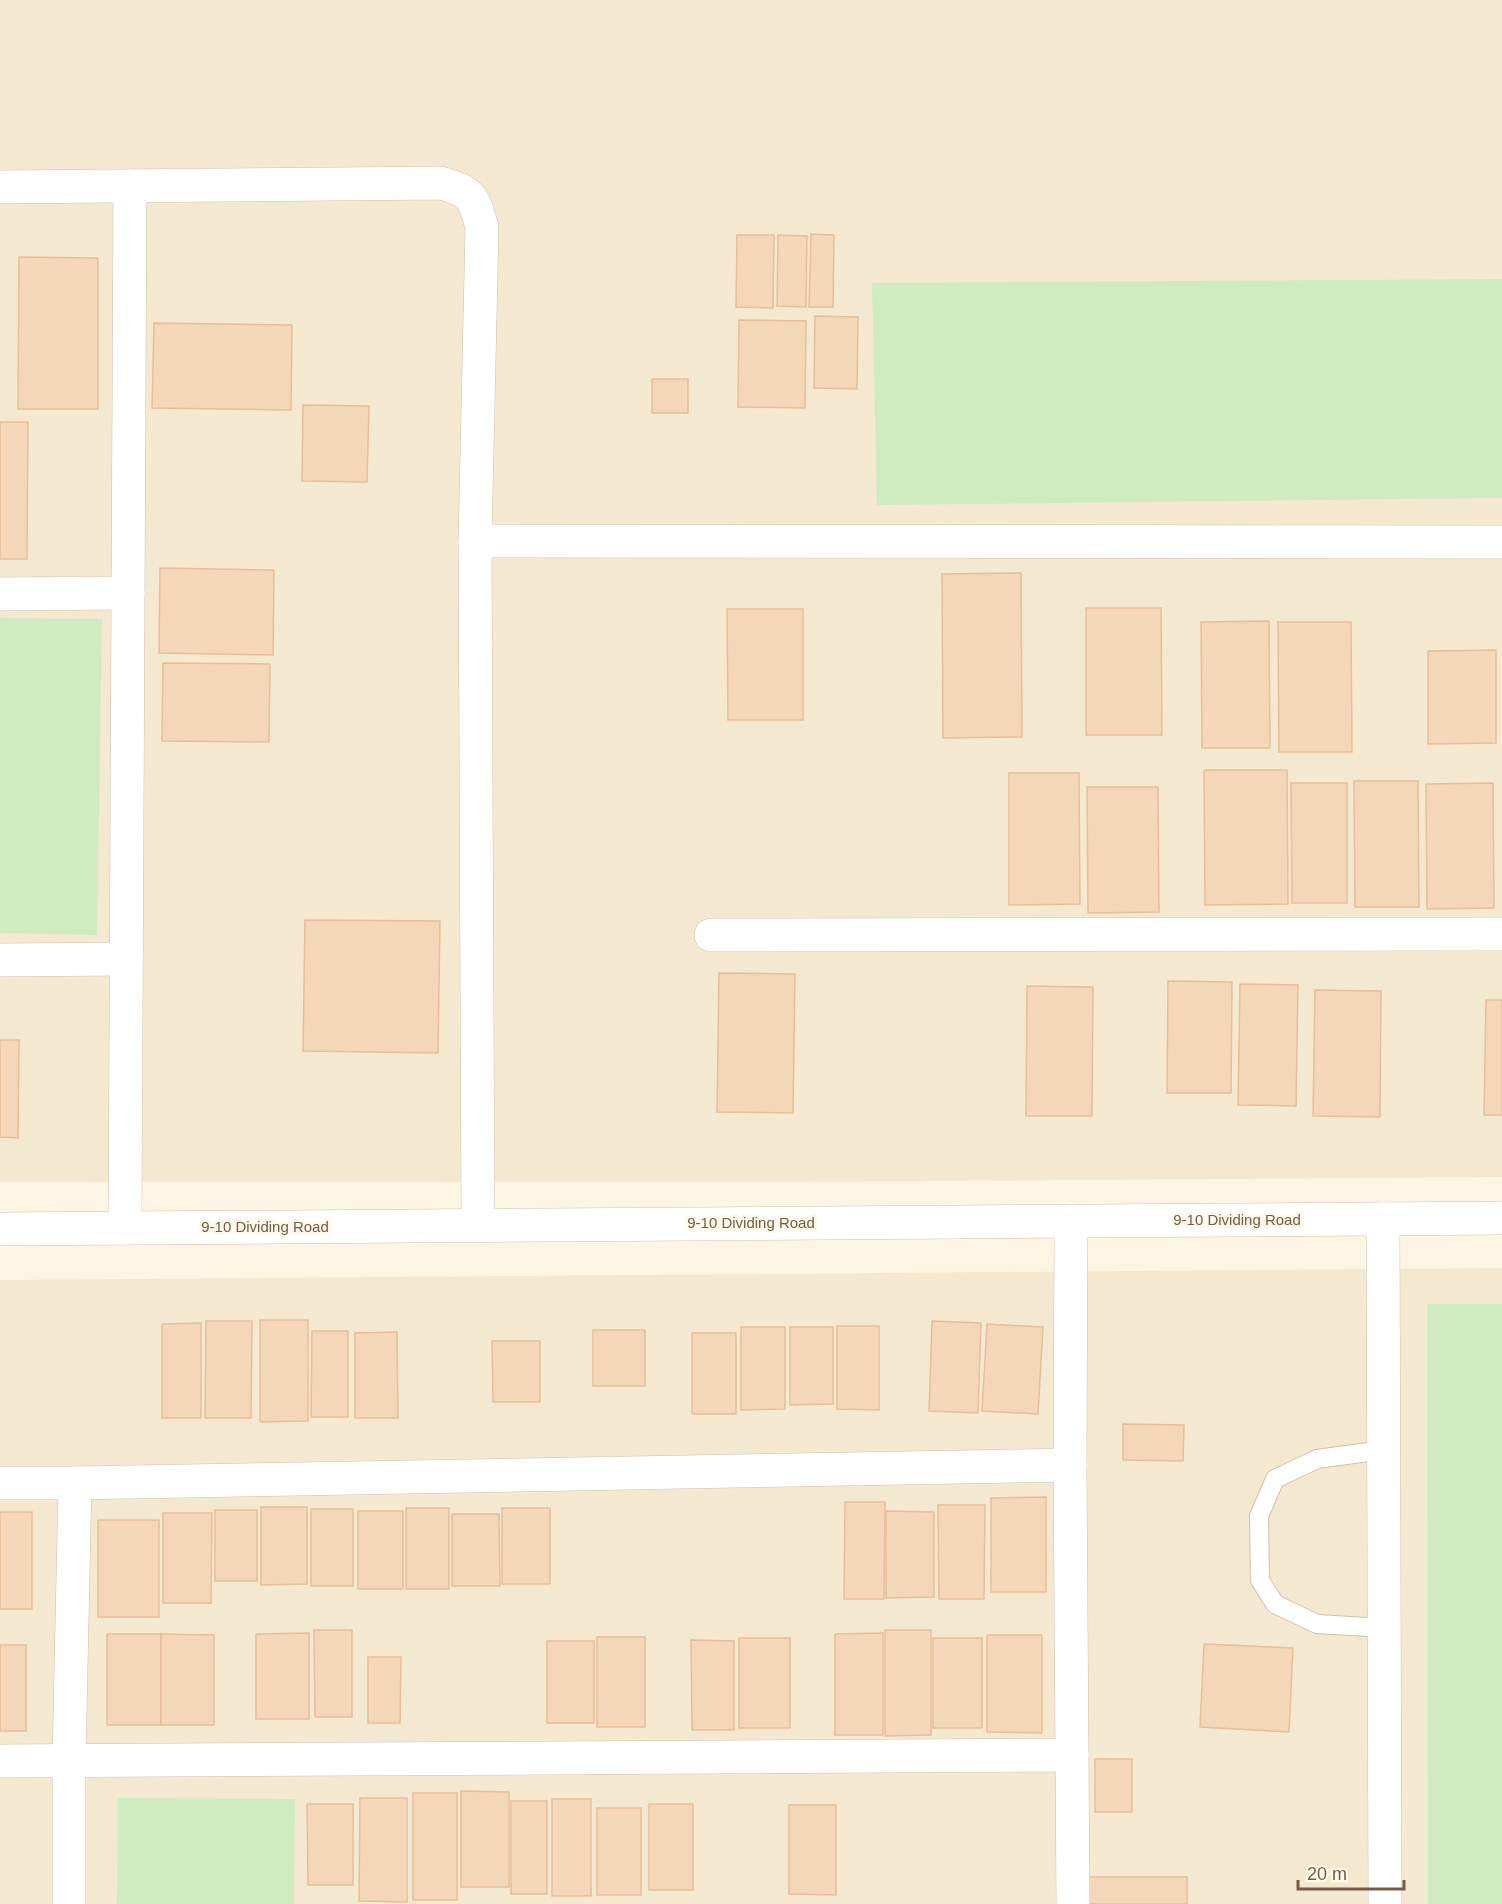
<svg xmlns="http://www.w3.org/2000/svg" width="1502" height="1904" font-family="Arial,sans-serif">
<rect width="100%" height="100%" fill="#fdf5e3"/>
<g fill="#f5e8d1">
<path d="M0,0H1502V1177L807,1182H0Z"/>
<path d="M1502,1268V1904H0V1280Z"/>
</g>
<g fill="#ceebc1">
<path d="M1502,279V498L877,505L872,283Z"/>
<path d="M0,618L102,619L97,935L0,933Z"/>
<path d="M1427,1304H1502V1904H1428Z"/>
<path d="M118,1798L295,1799L294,1904H117Z"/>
</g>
<g fill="#f4d6b9" stroke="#e7be99" stroke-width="1.5">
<path d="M811,234L834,235L833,307H809Z"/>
<path d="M737,235H774L773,308L736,307Z"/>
<path d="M778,235L807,236L806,307L777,306Z"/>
<path d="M19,257L98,258V409H18Z"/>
<path d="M815,316L858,317L857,389L814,388Z"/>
<path d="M739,320L806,321L805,408L738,407Z"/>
<path d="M154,323L292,325L291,410L152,408Z"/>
<rect x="652" y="379" width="36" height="34"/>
<path d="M303,405L369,406L367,482L302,481Z"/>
<path d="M0,422H28L27,559H0Z"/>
<path d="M160,568L274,570L273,655L159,653Z"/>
<path d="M1021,573L1022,737L943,738L942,574Z"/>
<path d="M1086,608H1161L1162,735H1086Z"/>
<path d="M727,609H803V720H728Z"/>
<path d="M1269,621L1270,748H1202L1201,622Z"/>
<path d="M1278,622H1351L1352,752H1279Z"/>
<path d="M1496,650V743L1428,744V651Z"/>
<path d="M163,663L270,664L269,742L162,741Z"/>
<path d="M1204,770H1287L1288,904L1205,905Z"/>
<path d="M1009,773H1079L1080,904L1009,905Z"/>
<path d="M1354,781H1418L1419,907H1355Z"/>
<path d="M1291,783H1347V903H1292Z"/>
<path d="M1493,783L1494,908L1427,909L1426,784Z"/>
<path d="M1087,787H1158L1159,912L1088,913Z"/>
<path d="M305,920L440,921L438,1053L303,1051Z"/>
<path d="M719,973L795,974L793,1113L717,1112Z"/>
<path d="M1168,981L1232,982L1231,1093H1167Z"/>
<path d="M1240,984L1298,985L1296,1106L1238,1105Z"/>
<path d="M1027,986L1093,987L1092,1116H1026Z"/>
<path d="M1315,990L1381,991L1380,1117L1313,1116Z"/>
<path d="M1486,1000H1502V1115H1484Z"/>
<path d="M0,1040H19L18,1138L0,1137Z"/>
<path d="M260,1320H308V1421L260,1422Z"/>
<path d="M206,1321H252L251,1418H205Z"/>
<path d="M932,1321L981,1323L978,1413L929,1411Z"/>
<path d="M201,1323V1418H162V1324Z"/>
<path d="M987,1324L1043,1327L1038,1414L982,1411Z"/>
<path d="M837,1326H879V1410L837,1409Z"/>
<path d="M741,1327H785V1409L741,1410Z"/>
<path d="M790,1327H833V1404L790,1405Z"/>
<rect x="593" y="1330" width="52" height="56"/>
<path d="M312,1331H348V1417H311Z"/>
<path d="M397,1332L398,1418H355V1333Z"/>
<rect x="692" y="1333" width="44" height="81"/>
<path d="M492,1341H540V1402H493Z"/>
<path d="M1123,1424L1184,1425L1183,1461L1123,1460Z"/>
<path d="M1046,1497V1592H991V1498Z"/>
<path d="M845,1502H885L884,1599H844Z"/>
<path d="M938,1505H985L984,1599H939Z"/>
<path d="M261,1507H307V1584L261,1585Z"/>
<rect x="406" y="1508" width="43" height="81"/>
<rect x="502" y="1508" width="48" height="76"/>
<rect x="311" y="1509" width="42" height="77"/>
<rect x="215" y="1510" width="42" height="71"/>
<rect x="358" y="1511" width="45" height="78"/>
<path d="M886,1511L934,1512V1597L886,1598Z"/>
<rect x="0" y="1512" width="32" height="97"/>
<path d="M163,1513H212L211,1603H163Z"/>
<path d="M452,1514H499L500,1586H452Z"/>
<rect x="98" y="1520" width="61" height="97"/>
<path d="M314,1630H352V1717H315Z"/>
<path d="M885,1630H931V1735L885,1736Z"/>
<path d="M309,1633V1719H256V1634Z"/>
<path d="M883,1633V1735H835V1634Z"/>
<rect x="107" y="1634" width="54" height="91"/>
<path d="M161,1634L214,1635V1725H161Z"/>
<path d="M987,1635H1042V1733L987,1732Z"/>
<rect x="597" y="1637" width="48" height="90"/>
<rect x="739" y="1638" width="51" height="90"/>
<rect x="933" y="1638" width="49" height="90"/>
<path d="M691,1640L734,1641V1730H692Z"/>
<rect x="547" y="1641" width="47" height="82"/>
<path d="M1204,1644L1293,1648L1289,1732L1200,1727Z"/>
<rect x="0" y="1645" width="26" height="86"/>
<path d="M368,1657H401L400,1723H368Z"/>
<rect x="1095" y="1759" width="37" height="53"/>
<path d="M461,1791L509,1792V1887H461Z"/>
<rect x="413" y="1793" width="44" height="107"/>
<path d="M360,1798H407V1902L359,1901Z"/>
<rect x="552" y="1799" width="39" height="97"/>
<rect x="511" y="1801" width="36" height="93"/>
<path d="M307,1804H353V1885H308Z"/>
<rect x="649" y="1804" width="44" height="86"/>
<path d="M789,1805H836V1895L789,1894Z"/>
<rect x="597" y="1808" width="44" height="87"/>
<rect x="1087" y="1877" width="100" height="27"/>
</g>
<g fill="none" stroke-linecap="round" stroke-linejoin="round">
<defs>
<path id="service" d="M1383,1450L1317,1459L1275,1479L1259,1516L1260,1580L1275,1604L1317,1624L1385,1628"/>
<g id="minor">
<path d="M0,187L441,183C472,192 473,196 482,227L475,541L478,1226"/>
<path d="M475,541L1502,542"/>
<path d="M0,594L128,593"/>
<path d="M711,935L1502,934"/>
<path d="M0,960L126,959"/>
<path d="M1383,1219L1385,1904"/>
<path d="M1071,1221L1070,1465L1073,1904"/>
<path d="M125,1228L130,186"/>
<path d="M0,1483H75L1070,1465"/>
<path d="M0,1761L1072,1755"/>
<path d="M69,1904V1760L75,1483"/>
</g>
<path id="tertiary" d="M0,1229L1502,1218"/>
</defs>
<use href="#service" stroke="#d1c0ac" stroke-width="20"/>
<use href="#minor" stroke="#d1c0ac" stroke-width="34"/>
<use href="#tertiary" stroke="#d1c0ac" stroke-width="34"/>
<use href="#service" stroke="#fff" stroke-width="18"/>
<use href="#minor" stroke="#fff" stroke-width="33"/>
<use href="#tertiary" stroke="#fff" stroke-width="33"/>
</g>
<g text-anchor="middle" stroke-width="6" stroke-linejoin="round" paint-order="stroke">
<g font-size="15" fill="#765c48" stroke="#fff9ea">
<text x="1237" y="1225">9-10 Dividing Road</text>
<text x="751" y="1228">9-10 Dividing Road</text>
<text x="265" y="1232">9-10 Dividing Road</text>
</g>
</g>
<path d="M1298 1880v9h106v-9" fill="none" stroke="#765c48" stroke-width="3"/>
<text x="1307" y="1880" font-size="18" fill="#765c48" stroke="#fff9ea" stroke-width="4.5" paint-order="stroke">20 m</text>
</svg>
